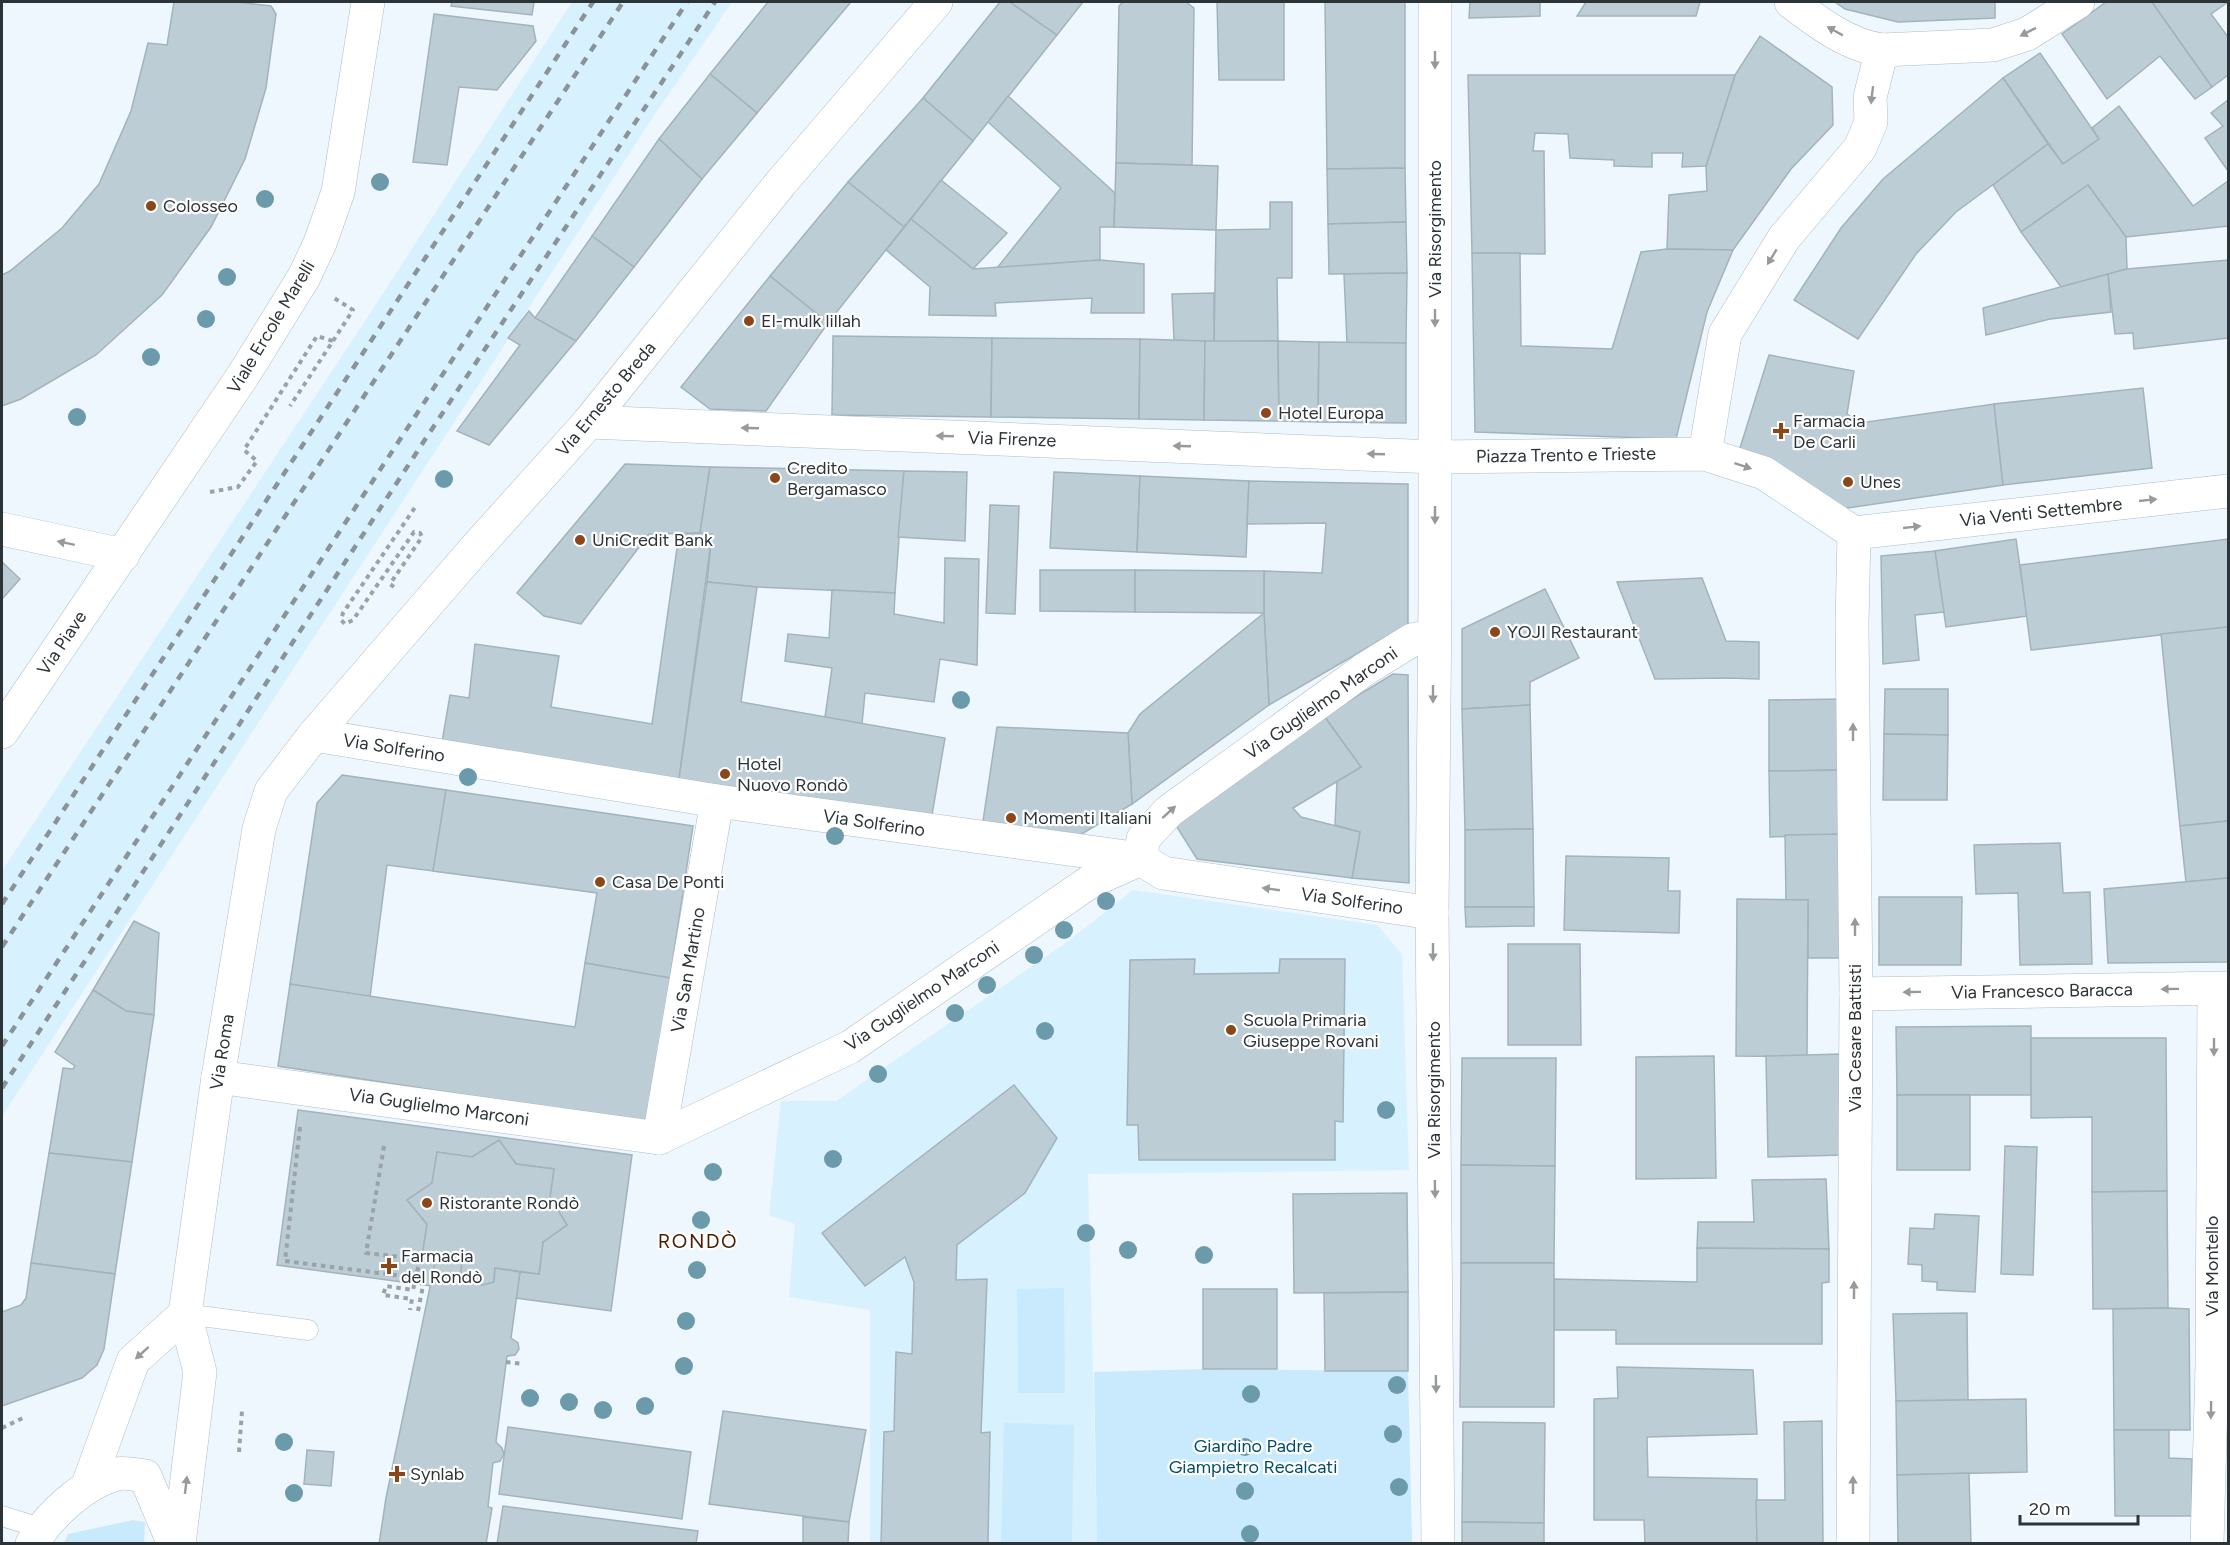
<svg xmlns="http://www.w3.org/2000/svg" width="2230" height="1545" font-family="Figtree,sans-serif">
<rect width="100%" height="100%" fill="#edf7fd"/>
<g fill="#d8f1fe">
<path d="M572,2H732L655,114L2,1116V871L369,315Z"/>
<path d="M1133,890L1377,925L1402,954L1409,1170L1088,1174L1097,1543H870V1310L789,1297L795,1224L769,1215L781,1101H836L1063,945Z"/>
</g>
<g fill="#c9eafc">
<path d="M1064,1288L1065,1393H1018L1017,1289Z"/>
<path d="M1203,1369L1408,1371L1412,1543H1097L1094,1372Z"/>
<path d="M1004,1423L1074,1425L1072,1543H1001Z"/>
<path d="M133,1520L145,1522L144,1543H64L68,1534Z"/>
</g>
<g fill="#bccdd6" stroke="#a3b3bc" stroke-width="1.5">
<path d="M174,2H237L271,6L276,14L266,88L245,159L211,227L162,295L96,355L21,399L2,406V275L10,271L62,228L99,184L131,111L148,43L167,45Z"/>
<path d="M452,2H534L532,15L451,6Z"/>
<path d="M768,2H851L757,113L710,74Z"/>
<path d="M1000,2H1010L1057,35L973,141L923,98Z"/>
<path d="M1010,2H1083L1057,35Z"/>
<path d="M1123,2H1186L1194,8L1192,165L1116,163L1119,6Z"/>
<path d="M1217,2H1284V80H1219Z"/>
<path d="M1325,2H1405V168L1327,169Z"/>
<path d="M1470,2H1540V16L1469,18Z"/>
<path d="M1586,2H1700L1696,16H1577Z"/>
<path d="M1835,2H1995V18L1898,22L1845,9Z"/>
<path d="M2106,2H2152L2212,87L2195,99L2160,56L2107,99L2062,34Z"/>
<path d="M2152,2H2228L2211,14L2228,37V75L2212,87Z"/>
<path d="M434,14L533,26L536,41L497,90L459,87L447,165L413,162Z"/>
<path d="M1760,36L1832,87L1833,125L1791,169L1733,250L1667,249L1669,195L1707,191L1706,166L1735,75Z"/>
<path d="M2040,53L2099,139L2063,164L2003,78Z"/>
<path d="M710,74L757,113L702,179L659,139Z"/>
<path d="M1468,75H1735L1706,166L1682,167L1683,153H1652V167L1614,166V160L1570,158L1568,134L1535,133L1533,151H1544L1545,254L1472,253Z"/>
<path d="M2003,78L2048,144L1956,212L1916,254L1858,339L1794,300L1841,228L1883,179Z"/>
<path d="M1008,96L1115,193L1114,227H1100V260L997,268L1061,188L988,122Z"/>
<path d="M923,98L973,141L904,227L848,182Z"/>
<path d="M2228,100V171L2205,138L2223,126L2211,113Z"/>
<path d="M2119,106L2193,206L2228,181V226L2126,237L2088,185L2021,232L1993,185L2048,144L2063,164L2099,139L2092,128Z"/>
<path d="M659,139L702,179L634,267L592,236Z"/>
<path d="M1116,163L1218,166L1216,230L1114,227Z"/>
<path d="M1405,168L1406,222L1328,224L1327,169Z"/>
<path d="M941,180L1007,233L973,269L911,219Z"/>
<path d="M848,182L904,227L828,323L770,276Z"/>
<path d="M2088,185L2126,237L2127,269L2061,287L2021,232Z"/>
<path d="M1270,202H1292V278H1277L1278,341L1214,342L1216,230L1270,229Z"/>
<path d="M911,219L973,269L1100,260L1144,264V313H1091L1092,298L995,303L996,316L929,315L930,287L886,250Z"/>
<path d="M1406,222L1407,273L1329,274L1328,224Z"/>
<path d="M592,236L634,267L576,341L535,318Z"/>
<path d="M1667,249L1733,250L1707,312L1676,439L1475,432L1472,253H1520L1521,346L1612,349L1641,252Z"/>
<path d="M2228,260V338L2134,349L2133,333L2115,334L2108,274L2127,269Z"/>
<path d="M1407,273L1406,343H1347L1344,274Z"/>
<path d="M2108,274L2111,312L2050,319L1986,335L1983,308Z"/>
<path d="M770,276L828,323L766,411L710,409L681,387Z"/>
<path d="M1214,293V342L1174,340L1172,294Z"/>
<path d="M529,311L535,318L576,341L489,445L457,431L520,345L508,338Z"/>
<path d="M833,336L992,338L991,417L832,415Z"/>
<path d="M992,338L1140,339L1139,419L991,417Z"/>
<path d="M1140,339L1205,341L1204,420L1139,419Z"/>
<path d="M1205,341H1278L1279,421L1204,420Z"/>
<path d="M1278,341L1319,342L1318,422L1279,421Z"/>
<path d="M1319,342L1406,343V423L1318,422Z"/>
<path d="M1769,355L1854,371L1847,414L1860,423L1994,404L2003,485L1841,509L1740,448Z"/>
<path d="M2143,388L2152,468L2003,485L1994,404Z"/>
<path d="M625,464L710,467L700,533L649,534L581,624L544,616L517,593Z"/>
<path d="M710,467L904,471L895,593L757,587L707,582L712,534L700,533Z"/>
<path d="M904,471L967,472L965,541L898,537Z"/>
<path d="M1054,472L1140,476L1137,552L1050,548Z"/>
<path d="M1140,476L1249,481L1246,557L1137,552Z"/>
<path d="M1249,481L1408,484V624L1269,705L1264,613V571L1322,573L1326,523L1247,524Z"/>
<path d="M990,505L1019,506L1015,614L986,613Z"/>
<path d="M700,533L712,534L679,779L442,742L450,695L469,698L475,644L559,656L551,707L652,724L679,534Z"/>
<path d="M2016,539L2027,616L1946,627L1935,551Z"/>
<path d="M2228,539V627L2031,650L2020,565Z"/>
<path d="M1935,551L1944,612L1915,615L1919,660L1883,664L1881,556Z"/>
<path d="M945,558L979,559L977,665L940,659L934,702L865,693L862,724L825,717L832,668L785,661L788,634L829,638L832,590L895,593L894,614L944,623Z"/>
<path d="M2,562L20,579L2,599Z"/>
<path d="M1040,570H1135V612L1040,611Z"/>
<path d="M1135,570L1264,571V613L1135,612Z"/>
<path d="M1702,578L1726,641L1759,642V679L1728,678L1655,679L1617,582Z"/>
<path d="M707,582L757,587L741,702L945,738L931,821L679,779Z"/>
<path d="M1545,589L1579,658L1530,682V705L1462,709V629Z"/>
<path d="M1264,613L1269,705L1132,804L1128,733L1140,714Z"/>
<path d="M2228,627V821L2180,826L2161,634Z"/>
<path d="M1393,674L1408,675L1409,883L1352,878L1360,832L1335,825L1337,781L1361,767L1324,716Z"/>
<path d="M1885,689H1948V735L1884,734Z"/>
<path d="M1843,699V770L1769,771V700Z"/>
<path d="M1530,705L1533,829L1465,830L1462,709Z"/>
<path d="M1324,716L1361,767L1293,808L1301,817L1360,832L1352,878L1197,859L1175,824Z"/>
<path d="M997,727L1128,733L1132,804L1080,835L983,821Z"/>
<path d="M1884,734L1948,735L1947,800H1883Z"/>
<path d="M1843,770V834L1770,837L1769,771Z"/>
<path d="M342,775L446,790L433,871L387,865L370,997L290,984L317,803Z"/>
<path d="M446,790L693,826L670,978L585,963L597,893L433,871Z"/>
<path d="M2228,821V878L2186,882L2180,826Z"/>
<path d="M1533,829L1534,907H1465V830Z"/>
<path d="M1843,834L1846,958H1808V900H1786L1785,835Z"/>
<path d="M2060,843L2063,893L2090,892L2092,964L2020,965L2018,893L1976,894L1974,845Z"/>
<path d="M1566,856L1669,858L1668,891H1680L1679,933L1564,930Z"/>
<path d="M2228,878V962L2108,963L2104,889Z"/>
<path d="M1879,897H1962L1961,965H1879Z"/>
<path d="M1737,899L1808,900L1807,1057L1736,1056Z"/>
<path d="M1465,907H1534V926L1466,927Z"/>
<path d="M134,921L159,933L154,1015L126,1011L93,990Z"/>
<path d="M1508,944H1580L1581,1045H1508Z"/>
<path d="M1195,959L1194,974L1279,973L1280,959H1345L1343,1122L1335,1121V1160H1139L1138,1125H1127L1130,960Z"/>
<path d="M585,963L670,978L648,1123L278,1066L290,984L575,1027Z"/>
<path d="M93,990L126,1011L154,1015L132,1162L49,1153L63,1068L73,1069L75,1066L55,1052Z"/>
<path d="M2031,1026V1095H1897L1896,1027Z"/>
<path d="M2031,1038H2166L2167,1191L2092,1192V1117L2031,1118Z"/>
<path d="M1842,1054L1844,1155L1768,1157L1766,1056Z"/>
<path d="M1714,1056L1716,1178L1636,1179V1057Z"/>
<path d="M1462,1058H1556L1555,1166L1461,1165Z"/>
<path d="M1014,1085L1057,1138L1025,1193L957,1245L956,1280L987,1279L981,1433L990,1432L988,1544H881L884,1432L894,1431L896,1352L912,1354L914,1282L905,1257L865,1286L822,1233Z"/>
<rect x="1897" y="1095" width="73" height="75"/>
<path d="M298,1110L632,1155L611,1311L516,1298L520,1272L539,1274L543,1242L567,1225L550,1197L554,1169L516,1164L499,1140L472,1157L437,1152L432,1183L407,1200L427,1224L422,1257L436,1258L431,1286L277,1265Z"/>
<path d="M499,1140L516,1164L554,1169L550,1197L567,1225L543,1242L539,1274L495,1268L494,1282L483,1285L471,1284L460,1277L462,1262L422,1257L427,1224L407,1200L432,1183L437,1152L472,1157Z"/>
<path d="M2005,1146L2037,1147L2033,1275L2001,1274Z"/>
<path d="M49,1153L132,1162L115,1274L31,1263Z"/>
<path d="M1461,1165L1555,1166L1554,1263H1461Z"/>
<path d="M1826,1179L1829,1249L1697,1248L1698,1222H1754L1752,1180Z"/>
<path d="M2167,1191L2168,1308L2093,1309L2092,1192Z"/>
<path d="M1407,1193L1408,1292L1294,1293L1293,1194Z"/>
<path d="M1935,1214L1979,1216L1975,1292L1937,1290V1282L1922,1281V1265L1908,1264L1910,1228L1934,1229Z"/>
<path d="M1697,1248L1829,1249V1282L1822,1283V1344H1616V1330H1554V1279L1697,1282Z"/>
<path d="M436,1258L462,1262L460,1277L471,1284L483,1285L494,1282L495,1268L520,1272L511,1338L518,1343L519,1349L515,1355L507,1356L496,1442L502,1448L504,1454L500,1461L493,1463L488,1507L492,1508L486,1544H379L386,1498Z"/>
<path d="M31,1263L115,1274L104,1349L97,1365L82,1378L2,1406V1312L21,1305L26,1298Z"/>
<path d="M1461,1263H1554V1407H1460Z"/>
<rect x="1203" y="1289" width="74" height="80"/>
<path d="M1408,1292V1371H1325L1324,1293Z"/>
<path d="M2168,1308L2189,1309L2190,1430H2114L2113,1309Z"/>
<path d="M1967,1313L1968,1400L1896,1401L1893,1314Z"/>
<path d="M1617,1367L1753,1370L1757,1434L1647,1437L1648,1477L1757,1479V1544H1645L1644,1520H1594V1399L1618,1398Z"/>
<path d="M2026,1399L2027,1472L1897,1475L1896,1401Z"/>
<path d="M723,1411L866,1430L849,1522L709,1504Z"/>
<path d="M1822,1421L1823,1544H1757L1756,1500H1785L1784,1422Z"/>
<path d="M1463,1422L1545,1423L1544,1523L1462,1522Z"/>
<path d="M508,1427L691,1452L682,1519L499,1494Z"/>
<path d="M2114,1430H2169V1458L2192,1459V1516H2115Z"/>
<path d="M307,1450L334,1452L331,1486L304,1484Z"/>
<path d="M1969,1473L1971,1544H1898L1897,1475Z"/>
<path d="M503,1506L698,1531L696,1544H497Z"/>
<path d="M803,1517L849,1522L848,1544H803Z"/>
<path d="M1462,1522L1544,1523V1544H1462Z"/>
</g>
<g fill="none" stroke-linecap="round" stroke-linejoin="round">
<defs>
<g id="lane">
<path d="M185,1314L308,1330"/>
<path d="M2,1516L40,1528"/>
</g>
<g id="street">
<path d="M1435,2V599L1432,913L1438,1544"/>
<path d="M1791,2C1817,22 1849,46 1882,50"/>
<path d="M589,422L1435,457L1705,454L1764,473L1854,533"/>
<path d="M1705,454L1725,334L1784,238L1860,148L1871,122L1870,97L1882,50L1993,45L2027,34L2078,2"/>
<path d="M2,529L123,555"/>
<path d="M1854,533L2228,491"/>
<path d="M2,732L244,374L304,277L320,243L338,192L368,2"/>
<path d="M314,735L717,801L1141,859L1163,873L1432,913"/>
<path d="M1141,859L1143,839L1169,811L1365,669L1412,640L1433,635"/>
<path d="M1856,994L2228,988"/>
<path d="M218,1077L659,1138L850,1047L1091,881L1141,859"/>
<path d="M659,1138L717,801"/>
<path d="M1853,1544L1856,994L1852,625L1854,533"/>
<path d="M2207,1544L2212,1366L2214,989"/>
</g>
<g id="secondary">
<path d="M88,1485L133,1361L185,1314"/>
<path d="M32,1544C48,1516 85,1482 117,1474C125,1472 136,1475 145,1476L174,1544"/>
<path d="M179,1544L200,1372L185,1314L218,1077L259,829L271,791L314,735L474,550L589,422L780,184L936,2"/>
</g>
</defs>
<use href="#lane" stroke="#aebec7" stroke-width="21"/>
<use href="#street" stroke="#aebec7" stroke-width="34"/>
<use href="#secondary" stroke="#aebec7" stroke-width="34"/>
<g stroke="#9aa3a7" stroke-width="4" stroke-dasharray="4.5 4.5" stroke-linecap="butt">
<path d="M333,341L353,310L334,298"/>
<path d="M210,492L238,487L257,461L244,450L317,336L333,341L290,406"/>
<path d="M394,587L390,584L422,537L420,533L414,532L353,620L345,624L341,620L343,613L416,506"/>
<path d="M300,1127L285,1261L426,1279"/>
<path d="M384,1146L366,1253L420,1259L413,1290L386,1286L383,1295L412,1299L410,1310"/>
<path d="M418,1311L423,1286"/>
<path d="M506,1362L523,1364"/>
<path d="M2,1428L25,1417"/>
<path d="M239,1452L242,1411"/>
</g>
<use href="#lane" stroke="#fff" stroke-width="20"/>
<use href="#street" stroke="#fff" stroke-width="33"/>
<use href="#secondary" stroke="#fff" stroke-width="33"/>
<g stroke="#8a9397" stroke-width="4.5" stroke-dasharray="8 8" stroke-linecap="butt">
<path d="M2,904L593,2"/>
<path d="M2,947L623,2"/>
<path d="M2,1046L687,2"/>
<path d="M2,1088L428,435L715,2"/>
</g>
</g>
<g fill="#6b9aab">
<circle cx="380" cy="182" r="9"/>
<circle cx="265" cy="199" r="9"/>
<circle cx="227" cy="277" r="9"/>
<circle cx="206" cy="319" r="9"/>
<circle cx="151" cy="357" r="9"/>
<circle cx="77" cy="417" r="9"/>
<circle cx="444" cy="479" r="9"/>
<circle cx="961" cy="700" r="9"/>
<circle cx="468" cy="777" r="9"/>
<circle cx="835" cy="836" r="9"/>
<circle cx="1106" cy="901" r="9"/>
<circle cx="1064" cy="930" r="9"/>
<circle cx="1034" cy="955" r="9"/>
<circle cx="987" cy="985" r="9"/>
<circle cx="955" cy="1013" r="9"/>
<circle cx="1045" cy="1031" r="9"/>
<circle cx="878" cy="1074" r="9"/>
<circle cx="1386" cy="1110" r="9"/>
<circle cx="833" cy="1159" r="9"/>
<circle cx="713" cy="1172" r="9"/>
<circle cx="701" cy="1220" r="9"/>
<circle cx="1086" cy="1233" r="9"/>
<circle cx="1128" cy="1250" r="9"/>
<circle cx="1204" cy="1255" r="9"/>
<circle cx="697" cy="1270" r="9"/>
<circle cx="686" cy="1321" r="9"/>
<circle cx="684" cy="1366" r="9"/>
<circle cx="1397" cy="1385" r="9"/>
<circle cx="1251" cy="1394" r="9"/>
<circle cx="530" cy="1398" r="9"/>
<circle cx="569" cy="1402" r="9"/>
<circle cx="645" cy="1406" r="9"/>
<circle cx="603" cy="1410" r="9"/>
<circle cx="1393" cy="1434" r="9"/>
<circle cx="284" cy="1442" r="9"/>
<circle cx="1245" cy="1447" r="9"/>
<circle cx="1399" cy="1487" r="9"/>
<circle cx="1245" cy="1491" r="9"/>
<circle cx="294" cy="1493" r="9"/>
<circle cx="1250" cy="1534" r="9"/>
</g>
<defs><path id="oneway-solid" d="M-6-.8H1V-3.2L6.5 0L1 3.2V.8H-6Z" transform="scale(1.5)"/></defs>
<g fill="#969a9b">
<use href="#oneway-solid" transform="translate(1835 31) rotate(-151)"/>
<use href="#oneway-solid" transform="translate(2028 32) rotate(153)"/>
<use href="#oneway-solid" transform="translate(1435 60) rotate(90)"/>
<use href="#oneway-solid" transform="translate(1872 95) rotate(97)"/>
<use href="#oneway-solid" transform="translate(1772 257) rotate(121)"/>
<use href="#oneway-solid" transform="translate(1435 318) rotate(90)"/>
<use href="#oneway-solid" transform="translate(750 428) rotate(-178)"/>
<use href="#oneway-solid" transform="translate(945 436) rotate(-178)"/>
<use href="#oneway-solid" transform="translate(1182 446) rotate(-178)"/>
<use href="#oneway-solid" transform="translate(1376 454) rotate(-178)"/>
<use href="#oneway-solid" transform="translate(1743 466) rotate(18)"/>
<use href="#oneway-solid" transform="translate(2148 500) rotate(-6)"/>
<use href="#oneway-solid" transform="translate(1435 515) rotate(90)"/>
<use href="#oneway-solid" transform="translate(1912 527) rotate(-6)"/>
<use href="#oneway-solid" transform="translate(66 543) rotate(-168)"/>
<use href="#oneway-solid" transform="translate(1433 694) rotate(90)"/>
<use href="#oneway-solid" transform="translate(1853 732) rotate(-90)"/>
<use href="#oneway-solid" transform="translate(1169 812) rotate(-42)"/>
<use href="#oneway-solid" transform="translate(1271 889) rotate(-172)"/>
<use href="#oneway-solid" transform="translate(1855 927) rotate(-90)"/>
<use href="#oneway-solid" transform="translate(1433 952) rotate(90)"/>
<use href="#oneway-solid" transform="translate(2170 989) rotate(179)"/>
<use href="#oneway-solid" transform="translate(1912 992) rotate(179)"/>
<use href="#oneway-solid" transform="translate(2214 1047) rotate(90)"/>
<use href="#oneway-solid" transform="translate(1435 1189) rotate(89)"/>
<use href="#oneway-solid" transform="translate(1854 1290) rotate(-90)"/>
<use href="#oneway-solid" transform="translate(142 1353) rotate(138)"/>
<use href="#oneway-solid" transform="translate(1436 1384) rotate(89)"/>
<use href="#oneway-solid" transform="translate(2211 1410) rotate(91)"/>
<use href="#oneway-solid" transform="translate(186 1485) rotate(-83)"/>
<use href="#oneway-solid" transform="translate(1853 1485) rotate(-90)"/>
</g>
<g fill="#8b471a" stroke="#fff" stroke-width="2">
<circle cx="151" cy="206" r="6"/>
<circle cx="749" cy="321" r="6"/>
<circle cx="1266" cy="413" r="6"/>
<path d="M1778 422h6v6h6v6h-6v6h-6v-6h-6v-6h6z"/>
<circle cx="775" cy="478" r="6"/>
<circle cx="1848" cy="482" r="6"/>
<circle cx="580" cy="540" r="6"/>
<circle cx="1495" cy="632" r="6"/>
<circle cx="725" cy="774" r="6"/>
<circle cx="1011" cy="818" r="6"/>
<circle cx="600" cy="882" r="6"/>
<circle cx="1231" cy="1030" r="6"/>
<circle cx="427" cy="1203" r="6"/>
<path d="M386 1257h6v6h6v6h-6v6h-6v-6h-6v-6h6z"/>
<path d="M394 1465h6v6h6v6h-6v6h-6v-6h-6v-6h6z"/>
</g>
<g text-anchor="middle" stroke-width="4.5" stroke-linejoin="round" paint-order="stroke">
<g font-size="18" fill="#2d3437" stroke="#fff" text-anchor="start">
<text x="163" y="212">Colosseo</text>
<text x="761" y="327">El-mulk lillah</text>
<text x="1278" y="419">Hotel Europa</text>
<text x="1793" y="427">Farmacia<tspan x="1793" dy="21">De Carli</tspan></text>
<text x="787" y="474">Credito<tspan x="787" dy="21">Bergamasco</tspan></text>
<text x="1860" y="488">Unes</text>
<text x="592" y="546">UniCredit Bank</text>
<text x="1507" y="638">YOJI Restaurant</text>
<text x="737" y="770">Hotel<tspan x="737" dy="21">Nuovo Rondò</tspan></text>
<text x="1023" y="824">Momenti Italiani</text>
<text x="612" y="888">Casa De Ponti</text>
<text x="1243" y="1026">Scuola Primaria<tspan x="1243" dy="21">Giuseppe Rovani</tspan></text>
<text x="439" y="1209">Ristorante Rondò</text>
<text x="401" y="1262">Farmacia<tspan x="401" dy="21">del Rondò</tspan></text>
<text x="410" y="1480">Synlab</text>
</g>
<g font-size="18" fill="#2d3437" stroke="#fff">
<text transform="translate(1435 229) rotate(-90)" y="6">Via Risorgimento</text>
<text transform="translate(271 327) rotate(-59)" y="6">Viale Ercole Marelli</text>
<text transform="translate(606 399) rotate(-50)" y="6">Via Ernesto Breda</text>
<text transform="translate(1012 439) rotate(2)" y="6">Via Firenze</text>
<text transform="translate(1566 455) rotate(-1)" y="6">Piazza Trento e Trieste</text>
<text transform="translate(2041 512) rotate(-6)" y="6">Via Venti Settembre</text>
<text transform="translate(62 643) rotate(-56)" y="6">Via Piave</text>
<text transform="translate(1321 703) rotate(-35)" y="6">Via Guglielmo Marconi</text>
<text transform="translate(394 748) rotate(9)" y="6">Via Solferino</text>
<text transform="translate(874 823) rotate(8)" y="6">Via Solferino</text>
<text transform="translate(1352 901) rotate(8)" y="6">Via Solferino</text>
<text transform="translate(688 970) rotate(-80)" y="6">Via San Martino</text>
<text transform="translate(2042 991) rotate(-1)" y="6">Via Francesco Baracca</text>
<text transform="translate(922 996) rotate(-34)" y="6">Via Guglielmo Marconi</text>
<text transform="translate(1855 1038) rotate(-90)" y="6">Via Cesare Battisti</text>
<text transform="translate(222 1052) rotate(-81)" y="6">Via Roma</text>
<text transform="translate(1434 1090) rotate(-90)" y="6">Via Risorgimento</text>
<text transform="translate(439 1107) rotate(8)" y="6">Via Guglielmo Marconi</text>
<text transform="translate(2212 1266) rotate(-90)" y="6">Via Montello</text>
</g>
<g font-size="18" fill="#004d68" stroke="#fff">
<text x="1253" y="1452">Giardino Padre<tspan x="1253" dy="21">Giampietro Recalcati</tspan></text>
</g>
<g font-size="20" letter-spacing="1.5" fill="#4a1e00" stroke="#fff">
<text x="698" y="1248">RONDÒ</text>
</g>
</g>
<rect width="2230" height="1545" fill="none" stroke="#2d3437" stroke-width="6"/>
<path d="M2020 1515v9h118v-9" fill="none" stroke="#2d3437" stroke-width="3"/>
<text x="2029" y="1515" font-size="18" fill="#2d3437" stroke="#ffffff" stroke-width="4.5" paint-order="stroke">20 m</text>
</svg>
